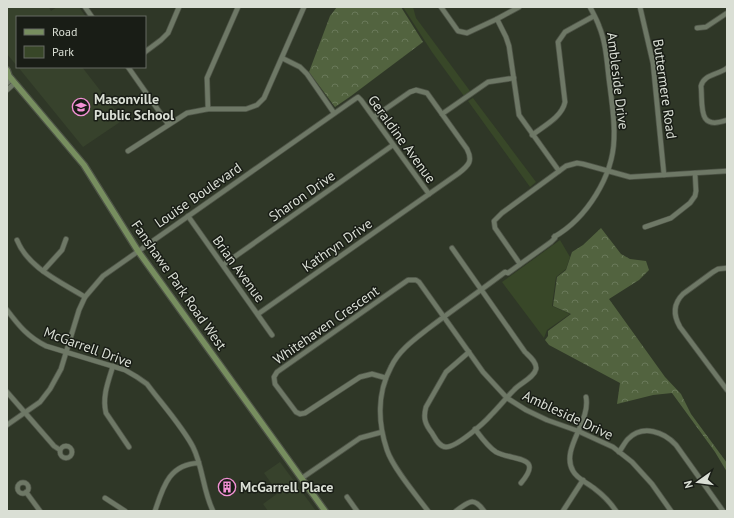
<svg xmlns="http://www.w3.org/2000/svg" width="734" height="518" font-family="'PT Sans',sans-serif">
<defs>
<pattern id="forest-crowns" width="20" height="18" patternUnits="userSpaceOnUse"><rect width="20" height="18" fill="#52633f"/><path d="M2 6a3 3 0 1 1 6 0M12 15a3 3 0 1 1 6 0" fill="none" stroke="#6a795a"/></pattern>
</defs>
<rect width="100%" height="100%" fill="#2f3727"/>
<g fill="#37422c">
<path d="M7,7H49L51,11L57,7H79L86,17H17V66L7,54Z"/>
<path d="M18,67H82L123,120L83,147Z"/>
<path d="M280,462L316,511H268L263,504L278,493L264,473Z"/>
</g>
<g fill="#384728">
<path d="M403,7H413L416,18L470,91L464,96L432,52Z"/>
<path d="M473,98L536,182L530,187L468,101Z"/>
<path d="M560,240L570,257L566,269L556,277L552,306L570,314L547,330L544,338L502,282Z"/>
</g>
<g fill="url(#forest-crowns)">
<path d="M337,7H401L423,42L351,96L335,107L309,72L330,16Z"/>
<path d="M601,228L621,254L630,259L646,261L649,270L639,280L609,299L665,377L681,394L691,414L727,463V472L715,452L672,393L653,395L617,404L620,383L549,345L545,340L548,336V331L571,314L553,306L557,277L566,270L572,252L583,245Z"/>
</g>
<g fill="none" stroke-linecap="round" stroke-linejoin="round">
<defs>
<g id="minor">
<path d="M85,7L92,17"/>
<path d="M441,7L458,31L467,33L497,19L519,7"/>
<path d="M640,7L653,63L664,175"/>
<path d="M497,19L506,37L509,46L519,115L559,171"/>
<path d="M697,28L706,27L727,13"/>
<path d="M145,52L161,40L168,33L179,7"/>
<path d="M282,58L300,67L307,74L334,113"/>
<path d="M128,67L168,124"/>
<path d="M727,68C718,75 704,74 701,86C703,106 697,131 727,120"/>
<path d="M7,83L12,79"/>
<path d="M7,90L15,83"/>
<path d="M208,109L207,78L238,7"/>
<path d="M442,114L488,82L514,78"/>
<path d="M532,135C544,126 562,117 565,102L558,42L565,32L594,16"/>
<path d="M128,151L187,113L208,109H246L257,105L264,98L304,7"/>
<path d="M188,216L272,335"/>
<path d="M645,227L671,218L690,203L695,196L696,191L695,173"/>
<path d="M554,237C587,218 613,176 614,139C615,121 612,104 610,87C607,67 607,45 599,26C597,20 593,13 590,7"/>
<path d="M17,240C28,268 61,282 85,297"/>
<path d="M452,248L525,352C529,356 537,362 536,369C534,378 520,383 514,390C506,398 499,407 491,415C484,423 457,447 446,447C439,447 435,438 432,433C425,424 423,418 426,407L446,372L469,352"/>
<path d="M520,264L495,228L494,221L502,213L566,166L577,163L583,164L630,177L727,171"/>
<path d="M223,265L393,145"/>
<path d="M727,268L718,269L713,272L683,294C673,304 673,315 680,327L727,390"/>
<path d="M43,271L62,250L66,239"/>
<path d="M7,310C19,326 28,337 46,346L125,370L137,377L147,384C161,403 182,426 193,447C203,467 203,491 213,511"/>
<path d="M258,314L459,173C469,165 473,161 467,149L427,93L416,90L410,92L374,117"/>
<path d="M113,366C108,382 102,397 106,413L129,447"/>
<path d="M386,378L372,374L360,377L305,413L300,414L296,412L275,384L274,377L277,372L408,280H416L419,282L483,372L507,398L526,410L547,420L578,431L613,447L632,462L652,484L671,511"/>
<path d="M7,392L54,446L60,450"/>
<path d="M586,397C591,422 560,449 573,471C577,479 588,483 595,489C603,495 610,502 616,511"/>
<path d="M7,425L40,402L50,389L61,369L79,310L85,297L103,276L355,99L358,97L361,100L429,194"/>
<path d="M475,429C481,437 488,447 496,452C512,461 545,455 521,483"/>
<circle cx="66" cy="452" r="6"/>
<path d="M619,452C622,448 625,442 628,439C643,424 664,432 676,445L723,511"/>
<path d="M302,478L360,438L382,432"/>
<circle cx="23" cy="488" r="5.5"/>
<path d="M26,492L40,511"/>
<path d="M347,497L357,511"/>
<path d="M105,498L125,511"/>
<path d="M155,511C163,487 169,464 199,463"/>
<path d="M428,511C416,495 393,468 387,450C378,423 377,393 391,367C399,350 415,339 429,328C454,309 480,291 505,272L508,273L551,242L555,238V236"/>
<path d="M456,511C469,502 473,496 484,511"/>
<path d="M563,511L583,480"/>
</g>
<path id="major" d="M7,70L9,76L84,165L138,251L325,511"/>
</defs>
<use href="#minor" stroke="#4e5447" stroke-width="6"/>
<use href="#major" stroke="#4e5447" stroke-width="8"/>
<use href="#minor" stroke="#6e7866" stroke-width="4.5"/>
<use href="#major" stroke="#778e5f" stroke-width="5.5"/>
</g>
<defs>
<symbol id="school-ring" viewBox="-11 -11 22 22"><circle r="9.5" fill="#191d16" stroke="#f391d5" stroke-width="1.5"/><path d="M0-5L7-2L0 1L-7-2ZM-4 1L0 2.5L4 1V4Q0 6-4 4Z" fill="#f391d5"/></symbol>
<symbol id="building-ring" viewBox="-11 -11 22 22"><circle r="9.5" fill="#191d16" stroke="#f391d5" stroke-width="1.5"/><path d="M-4-6H4V6H1V3H-1V6H-4ZM-2.5-4.3h1.7v1.8h-1.7ZM.8-4.3h1.7v1.8H.8ZM-2.5-1h1.7V.8h-1.7ZM.8-1h1.7V.8H.8Z" fill="#f391d5"/></symbol>
</defs>
<g fill-rule="evenodd">
<use href="#school-ring" x="71" y="97" width="20" height="20"/>
<use href="#building-ring" x="217" y="477" width="20" height="20"/>
</g>
<g text-anchor="middle" stroke-width="3" stroke-linejoin="round" paint-order="stroke">
<g font-size="14" fill="#dadfd5" stroke="#191d16">
<text transform="translate(618 81) rotate(83)" y="5">Ambleside Drive</text>
<text transform="translate(665 89) rotate(82)" y="5">Buttermere Road</text>
<text transform="translate(402 139) rotate(54)" y="5">Geraldine Avenue</text>
<text transform="translate(198 195) rotate(-35)" y="5">Louise Boulevard</text>
<text transform="translate(302 196) rotate(-35)" y="5">Sharon Drive</text>
<text transform="translate(337 245) rotate(-35)" y="5">Kathryn Drive</text>
<text transform="translate(239 269) rotate(54)" y="5">Brian Avenue</text>
<text transform="translate(179 285) rotate(55)" y="5">Fanshawe Park Road West</text>
<text transform="translate(326 325) rotate(-35)" y="5">Whitehaven Crescent</text>
<text transform="translate(88 347) rotate(20)" y="5">McGarrell Drive</text>
<text transform="translate(568 415) rotate(25)" y="5">Ambleside Drive</text>
</g>
<g font-size="14" font-weight="bold" fill="#dadfd5" stroke="#191d16" text-anchor="start">
<text x="94" y="104">Masonville<tspan x="94" dy="16">Public School</tspan></text>
<text x="240" y="492">McGarrell Place</text>
</g>
</g>
<rect width="734" height="518" fill="none" stroke="#dadfd5" stroke-width="16"/>
<rect x="16" y="16" width="130" height="52" fill="#191d16" stroke="#666b62"/>
<rect x="24" y="29" width="20" height="6" fill="#778e5f" stroke="#666b62"/>
<text x="52" y="36" font-size="12" fill="#dadfd5">Road</text>
<rect x="24" y="46" width="20" height="12" fill="#384728" stroke="#666b62"/>
<text x="52" y="56" font-size="12" fill="#dadfd5">Park</text>
<g transform="translate(698 482) rotate(256)" stroke="#191d16" stroke-width="3" paint-order="stroke">
<path d="M0-3L7 15L0 10L-7 15Z" fill="#dadfd5"/>
<text y="-6" font-size="11" font-weight="bold" text-anchor="middle" fill="#dadfd5">N</text>
</g>
</svg>
